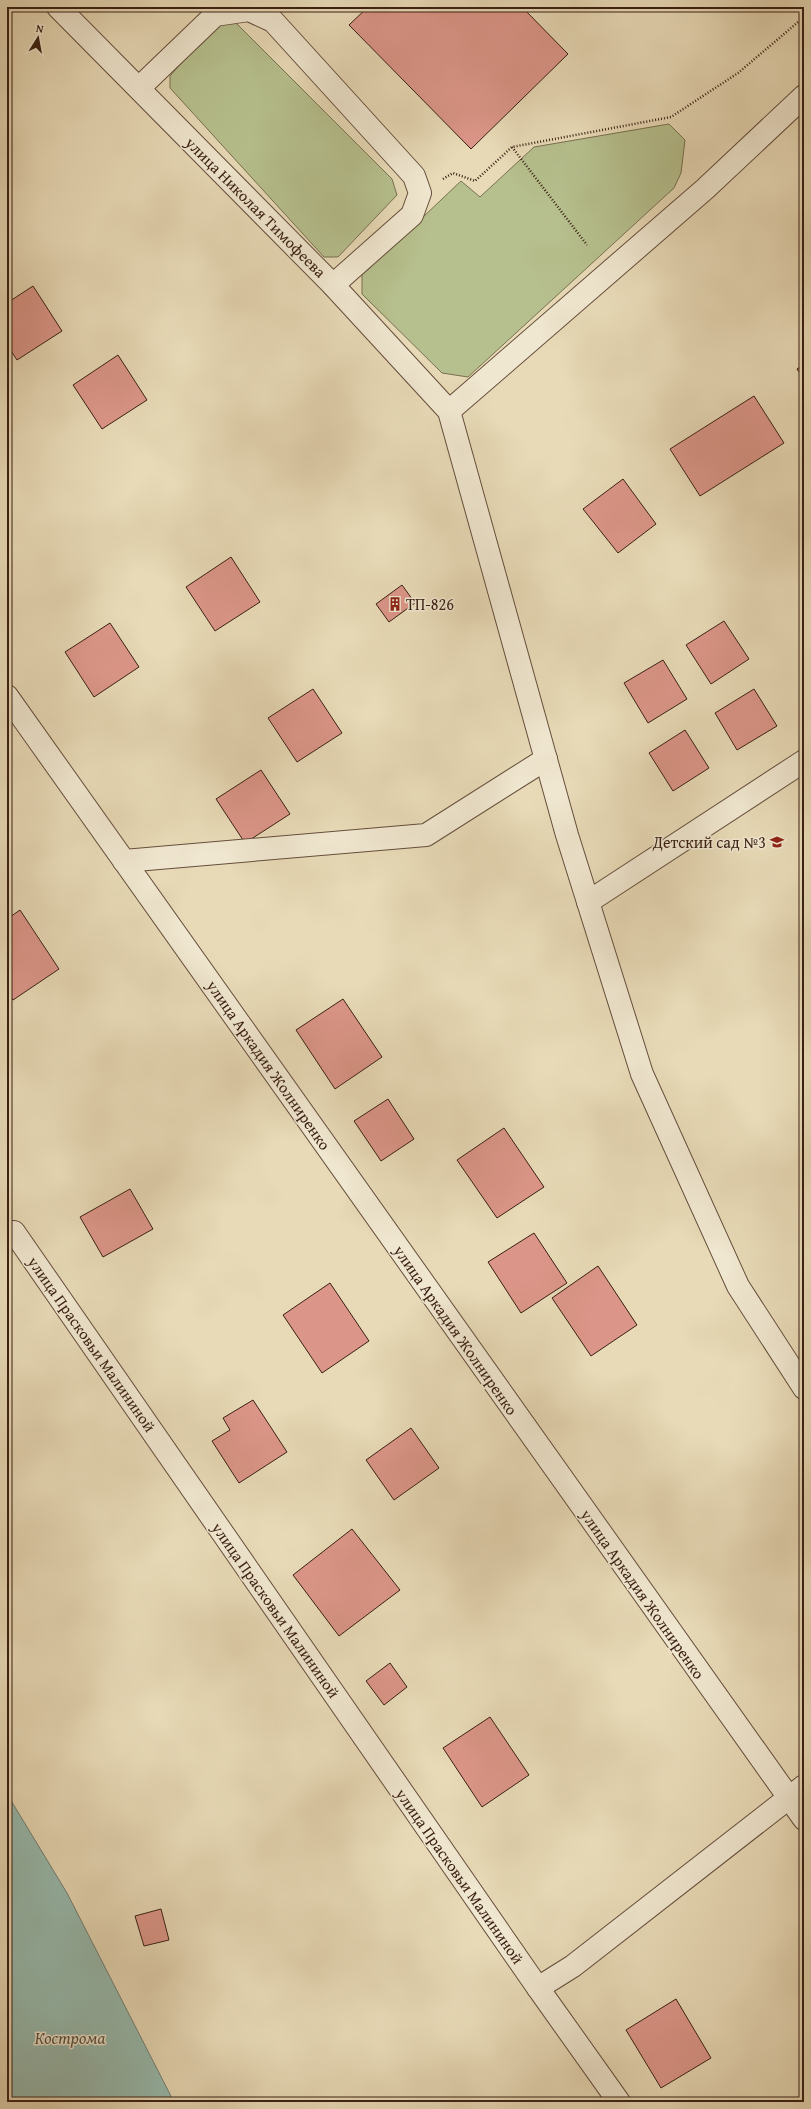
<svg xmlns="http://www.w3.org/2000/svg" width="811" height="2109" font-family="'Gentium Book Plus',serif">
<rect width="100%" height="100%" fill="#e8dab7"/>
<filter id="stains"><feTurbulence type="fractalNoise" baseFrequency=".005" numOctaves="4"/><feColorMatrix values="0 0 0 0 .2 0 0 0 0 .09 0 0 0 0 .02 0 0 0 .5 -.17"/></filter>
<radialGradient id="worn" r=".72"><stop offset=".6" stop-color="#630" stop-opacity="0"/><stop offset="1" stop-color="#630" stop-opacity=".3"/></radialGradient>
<g fill="#b6c08e" stroke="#787050">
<path d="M219,20L234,21L392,179L397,195L338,257H324L170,88V76Z"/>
<path d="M669,124L685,140L681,173L674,188L468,377L442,373L362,294V275L461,181L480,197L534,147Z"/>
</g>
<path fill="#97bbaf" stroke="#717d71" d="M7,1794L67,1893L174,2102H7Z"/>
<g fill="#dc9689" stroke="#391f13">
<path d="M368,7H522L568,54L471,149L349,25Z"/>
<path d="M33,286L62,331L17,360L7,345V303Z"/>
<path d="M118,355L147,400L102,429L73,385Z"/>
<path d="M804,364V379L797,369Z"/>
<path d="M754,396L784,443L700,496L670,449Z"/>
<path d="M623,479L656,524L618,553L583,509Z"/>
<path d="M231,557L260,602L215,631L186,587Z"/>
<path d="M402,585L415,603L389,622L376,604Z"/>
<path d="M724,621L749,659L711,684L686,645Z"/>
<path d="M110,623L139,667L94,697L65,652Z"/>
<path d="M663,660L687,699L648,723L624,683Z"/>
<path d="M313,689L342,733L297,762L268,718Z"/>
<path d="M754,689L777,726L737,750L715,713Z"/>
<path d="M685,730L709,768L673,791L649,753Z"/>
<path d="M261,770L290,814L245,843L216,799Z"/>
<path d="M20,910L59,969L13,1000L7,992V919Z"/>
<path d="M343,999L382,1057L335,1089L296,1030Z"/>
<path d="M388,1099L414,1139L381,1161L354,1121Z"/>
<path d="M504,1128L544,1187L497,1218L457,1160Z"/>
<path d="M130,1189L153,1229L103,1257L80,1217Z"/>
<path d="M534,1233L567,1283L521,1313L488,1262Z"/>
<path d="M598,1266L637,1325L591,1356L552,1298Z"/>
<path d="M330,1283L369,1341L322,1373L283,1315Z"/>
<path d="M253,1400L287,1452L239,1483L212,1441L230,1430L223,1418Z"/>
<path d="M411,1428L439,1468L394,1500L366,1460Z"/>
<path d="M352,1529L400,1590L339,1636L293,1575Z"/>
<path d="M390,1663L407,1687L384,1705L366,1681Z"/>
<path d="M490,1717L529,1775L482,1807L443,1748Z"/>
<path d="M161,1909L169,1940L144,1946L135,1916Z"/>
<path d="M676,1999L711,2058L661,2088L626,2030Z"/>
</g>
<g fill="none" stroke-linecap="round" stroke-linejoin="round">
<defs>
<g id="minor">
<path d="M58,7L333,285L449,411L567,835L642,1074L738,1286L804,1388"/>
<path d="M139,88L215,15L249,10L273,21L414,176L420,193L412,215L333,285"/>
<path d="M449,411L705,189L804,96"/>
<path d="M7,696L804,1819"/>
<path d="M124,861L426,835L546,759"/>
<path d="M588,902L804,761"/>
<path d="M14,1232L538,1988"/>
<path d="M619,2102L538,1988L573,1966L804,1786"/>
</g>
</defs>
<use href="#minor" stroke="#654e3c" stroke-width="24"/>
<g stroke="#391f13" stroke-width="2.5" stroke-dasharray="1 2" stroke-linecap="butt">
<path d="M512,147L587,245"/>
<path d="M443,179L453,173L475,181L512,147L671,117L738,73L804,17"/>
</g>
<use href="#minor" stroke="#f0e7d0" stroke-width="22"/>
</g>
<defs>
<symbol id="building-bare" viewBox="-9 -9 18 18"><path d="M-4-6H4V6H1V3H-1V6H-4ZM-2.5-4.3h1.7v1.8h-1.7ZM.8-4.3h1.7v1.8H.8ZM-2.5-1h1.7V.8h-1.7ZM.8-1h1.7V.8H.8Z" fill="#8f2418" stroke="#f0e7d0" stroke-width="2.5" paint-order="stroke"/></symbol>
<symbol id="school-bare" viewBox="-9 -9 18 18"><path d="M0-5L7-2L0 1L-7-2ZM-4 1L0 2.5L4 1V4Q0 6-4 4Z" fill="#8f2418" stroke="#f0e7d0" stroke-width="2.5" paint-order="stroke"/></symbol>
</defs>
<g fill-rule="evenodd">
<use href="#building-bare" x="385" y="594" width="20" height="20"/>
<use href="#school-bare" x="767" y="832" width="20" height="20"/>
</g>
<g text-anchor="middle" stroke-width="3" stroke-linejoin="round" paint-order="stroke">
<g font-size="16" fill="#391f13" stroke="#f0e7d0">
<text transform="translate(256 207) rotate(45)" y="6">улица Николая Тимофеева</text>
<text transform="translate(269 1065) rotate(55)" y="6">улица Аркадия Жолниренко</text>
<text transform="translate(456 1330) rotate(55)" y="6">улица Аркадия Жолниренко</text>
<text transform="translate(92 1344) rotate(55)" y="6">улица Прасковьи Малининой</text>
<text transform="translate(643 1594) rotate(55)" y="6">улица Аркадия Жолниренко</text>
<text transform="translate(276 1610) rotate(55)" y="6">улица Прасковьи Малининой</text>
<text transform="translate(460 1876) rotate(55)" y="6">улица Прасковьи Малининой</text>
</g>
<g font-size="16" fill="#391f13" stroke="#f0e7d0" text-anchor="start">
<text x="406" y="610">ТП-826</text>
<text x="766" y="848" text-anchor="end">Детский сад №3</text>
</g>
<g font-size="17" font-style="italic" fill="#554e42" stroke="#f0e7d0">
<text x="70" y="2044">Кострома</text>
</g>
</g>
<rect width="811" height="2109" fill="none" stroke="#e8dab7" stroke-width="24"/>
<rect x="8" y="8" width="795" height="2093" fill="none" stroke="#391f13" stroke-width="2"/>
<rect x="12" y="12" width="787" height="2085" fill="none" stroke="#391f13"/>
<g transform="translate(38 38) rotate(11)" stroke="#f0e7d0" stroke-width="3" paint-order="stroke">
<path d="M0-3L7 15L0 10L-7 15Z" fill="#391f13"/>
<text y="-6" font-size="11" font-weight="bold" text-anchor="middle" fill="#391f13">N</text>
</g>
<rect width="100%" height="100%" filter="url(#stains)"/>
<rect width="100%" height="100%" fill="url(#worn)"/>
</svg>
